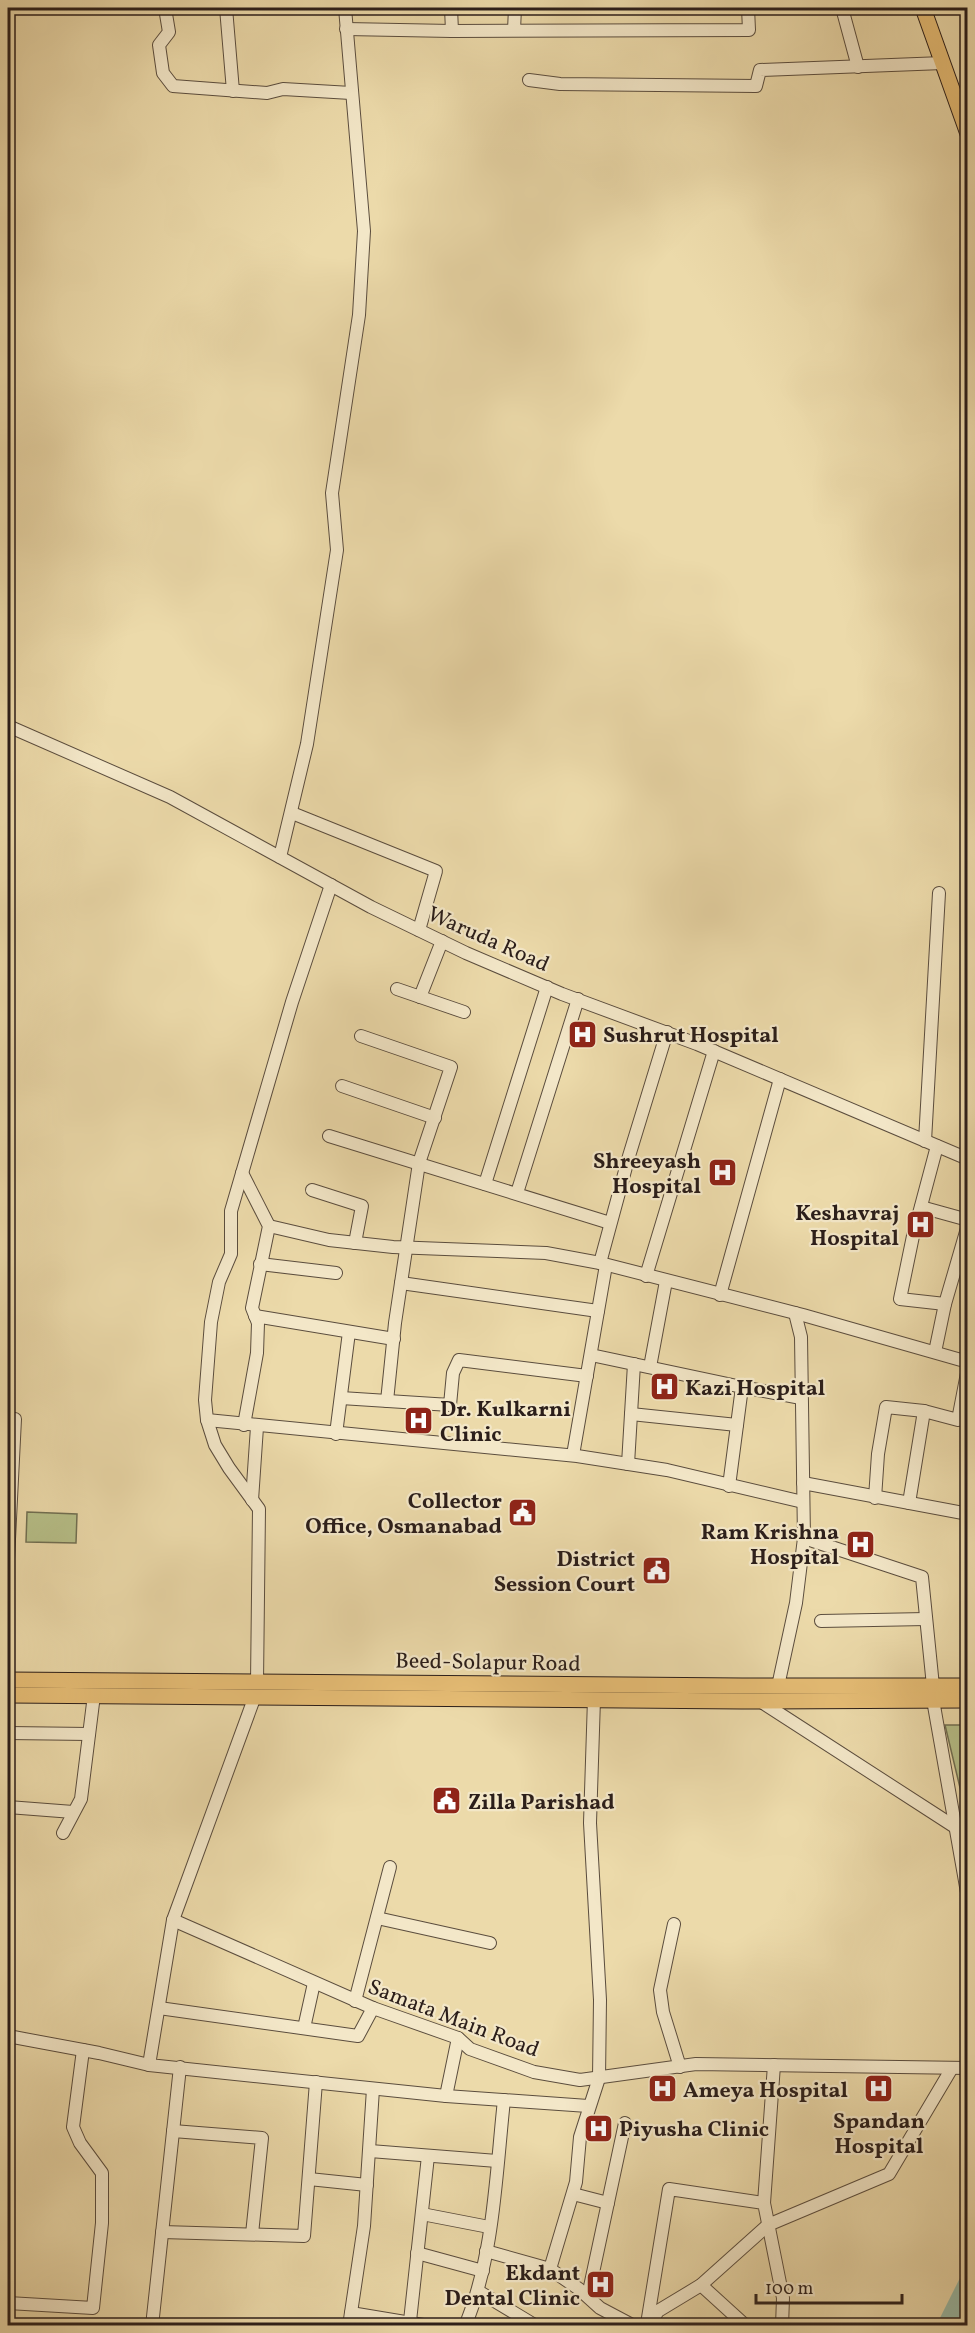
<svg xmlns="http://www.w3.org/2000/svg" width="975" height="2333" font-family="Vollkorn,serif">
<rect width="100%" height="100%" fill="#ecdaaa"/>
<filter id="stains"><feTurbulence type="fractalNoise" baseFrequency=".00333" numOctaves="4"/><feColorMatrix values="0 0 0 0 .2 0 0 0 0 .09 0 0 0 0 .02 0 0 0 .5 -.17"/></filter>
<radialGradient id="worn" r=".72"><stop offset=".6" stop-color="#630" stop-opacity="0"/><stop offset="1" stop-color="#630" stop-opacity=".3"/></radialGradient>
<g fill="#b7c089" stroke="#716f52" stroke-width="1.5">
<path d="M27,1512L77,1514L76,1543L26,1542Z"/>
<path d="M945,1725H967V1817Z"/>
</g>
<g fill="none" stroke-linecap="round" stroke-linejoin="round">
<path stroke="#99bba7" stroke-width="18" d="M946,2326L968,2282"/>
<defs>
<g id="minor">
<path d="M165,8L169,32L159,45L163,73L173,86L267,93L283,89L351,93"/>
<path d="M226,8L233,91"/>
<path d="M451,8L452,31"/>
<path d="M842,8L858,67"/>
<path d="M346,29L452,31L749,30L748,8"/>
<path d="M514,30L515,8"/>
<path d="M529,80L560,84L756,86L760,70L943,63"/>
<path d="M8,726L170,797L371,907L466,953L562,994L697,1044L968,1159"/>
<path d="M292,813L436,871L419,930"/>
<path d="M280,857L307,744L337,550L332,493L359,315L364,231L345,8"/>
<path d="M397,989L464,1012"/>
<path d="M420,997L442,941"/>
<path d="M361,1036L451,1067L419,1163L395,1323L387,1401"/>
<path d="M342,1086L435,1118"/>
<path d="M329,1136L610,1223"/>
<path d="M925,1141L939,893"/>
<path d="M937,1146L913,1236L900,1299L945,1304"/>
<path d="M242,1173L269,1226L252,1308L258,1323L257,1353L244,1425"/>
<path d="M485,1184L547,987"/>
<path d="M312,1190L362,1206L355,1243"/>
<path d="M517,1193L578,999"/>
<path d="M921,1207L968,1220"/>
<path d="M269,1226L329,1240L393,1247L546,1253L600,1263L803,1315L968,1362"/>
<path d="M600,1263L629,1156L667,1032"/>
<path d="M260,1264L336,1273"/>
<path d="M646,1276L714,1051"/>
<path d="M401,1283L598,1311"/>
<path d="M720,1295L780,1079"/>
<path d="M255,1316L394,1339"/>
<path d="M935,1352L945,1304L968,1225"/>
<path d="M591,1355L742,1387L801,1398"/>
<path d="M650,1367L666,1281"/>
<path d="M341,1398L450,1405L453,1373L459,1360L587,1376"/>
<path d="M631,1414L737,1425"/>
<path d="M207,1420L577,1456L667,1470L803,1502"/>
<path d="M336,1434L349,1332"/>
<path d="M573,1455L606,1265"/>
<path d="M628,1464L634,1364"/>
<path d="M803,1483L963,1513"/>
<path d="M729,1486L742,1387"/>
<path d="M875,1498L878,1454L886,1407L924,1411L958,1420L968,1368"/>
<path d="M252,1500L257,1427"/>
<path d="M909,1503L924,1411"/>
<path d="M804,1538L922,1577L933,1686"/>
<path d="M8,1559L15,1419"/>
<path d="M821,1621L926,1619"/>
<path d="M257,1682L259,1509L229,1468L215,1445L207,1420L205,1400L211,1322L219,1282L231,1254V1211L292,1002L331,885"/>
<path d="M778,1686L796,1603L804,1538L801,1337L795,1313"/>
<path d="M255,1696L173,1920L149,2065L446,2096L588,2106"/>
<path d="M933,1700L968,1898"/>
<path d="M760,1701L955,1827"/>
<path d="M8,1733L89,1734"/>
<path d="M8,1807L73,1812"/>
<path d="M63,1833L81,1799L94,1695"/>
<path d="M377,1918L490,1943"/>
<path d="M173,1920L373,2008L458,2038L470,2049L534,2072L580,2080L696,2064L968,2068"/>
<path d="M674,1924L660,1990L663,2012L680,2067"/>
<path d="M355,2001L390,1867"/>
<path d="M159,2008L358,2036L373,2008"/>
<path d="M304,2028L314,1983"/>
<path d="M8,2036L99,2053L149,2065"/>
<path d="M446,2096L458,2038"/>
<path d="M173,2131L262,2138L252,2234"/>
<path d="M370,2151L497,2161"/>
<path d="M309,2179L367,2185"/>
<path d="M573,2194L608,2203"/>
<path d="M764,2203L774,2065"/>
<path d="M422,2214L489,2227"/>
<path d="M162,2232L304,2236L316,2082"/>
<path d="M486,2251L550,2269L579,2289L600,2308L634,2326"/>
<path d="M417,2253L483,2271"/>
<path d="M550,2269L576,2182L580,2137L599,2078L600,2000L590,1823L594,1699"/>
<path d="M701,2285L746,2326"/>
<path d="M478,2291L536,2326"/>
<path d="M588,2296L625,2123"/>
<path d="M8,2303L93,2308L102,2223V2173L80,2143L73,2127L83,2050"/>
<path d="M351,2313L429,2326"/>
<path d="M410,2321L428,2156"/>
<path d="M647,2324L669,2189L764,2203L783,2298L782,2326"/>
<path d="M152,2326L180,2067"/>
<path d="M349,2326L364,2226L373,2089"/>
<path d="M465,2326C494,2257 496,2173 504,2100"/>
<path d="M649,2326L658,2311L701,2285L768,2225L889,2174L952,2068"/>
</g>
<g id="major">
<path d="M923,8L968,134"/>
<path d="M8,1680L742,1686H968"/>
<path d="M8,1695L742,1701L968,1700"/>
</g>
</defs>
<use href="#minor" stroke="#5b4d3e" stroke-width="14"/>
<use href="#major" stroke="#2b1e1a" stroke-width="17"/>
<use href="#minor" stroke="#f3e7c8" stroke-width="12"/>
<use href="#major" stroke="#e6bd75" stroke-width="15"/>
</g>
<defs>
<symbol id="hospital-square" viewBox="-11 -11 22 22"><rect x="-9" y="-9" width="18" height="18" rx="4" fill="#8f2418" stroke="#f3e7c8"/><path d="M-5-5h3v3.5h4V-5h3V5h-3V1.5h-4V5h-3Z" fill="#fff"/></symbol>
<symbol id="civic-square" viewBox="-11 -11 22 22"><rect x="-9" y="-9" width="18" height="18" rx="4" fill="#8f2418" stroke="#f3e7c8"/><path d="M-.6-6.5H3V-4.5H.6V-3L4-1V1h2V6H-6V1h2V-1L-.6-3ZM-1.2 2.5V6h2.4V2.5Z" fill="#fff"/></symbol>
</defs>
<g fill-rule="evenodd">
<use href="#hospital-square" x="566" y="1018" width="33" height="33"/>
<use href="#hospital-square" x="706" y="1156" width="33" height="33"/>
<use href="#hospital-square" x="904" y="1208" width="33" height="33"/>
<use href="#hospital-square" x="648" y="1370" width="33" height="33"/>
<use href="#hospital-square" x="402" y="1404" width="33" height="33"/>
<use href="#civic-square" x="506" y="1496" width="33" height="33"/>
<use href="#hospital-square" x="844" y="1528" width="33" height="33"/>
<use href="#civic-square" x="640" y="1554" width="33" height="33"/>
<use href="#civic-square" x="430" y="1784" width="33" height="33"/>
<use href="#hospital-square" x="862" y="2072" width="33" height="33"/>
<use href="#hospital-square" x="646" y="2072" width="33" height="33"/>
<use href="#hospital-square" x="582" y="2112" width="33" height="33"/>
<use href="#hospital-square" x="584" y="2268" width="33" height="33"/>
</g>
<g text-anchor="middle" stroke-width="4.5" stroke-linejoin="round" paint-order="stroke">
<g font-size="22" fill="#2b1e1a" stroke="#f3e7c8">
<text transform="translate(489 938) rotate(24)" y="8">Waruda Road</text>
<text transform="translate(488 1661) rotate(1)" y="8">Beed-Solapur Road</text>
<text transform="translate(454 2017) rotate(21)" y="8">Samata Main Road</text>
</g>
<g font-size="22" font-weight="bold" fill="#2b1e1a" stroke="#f3e7c8" text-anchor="start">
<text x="603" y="1042">Sushrut Hospital</text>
<text x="701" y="1168" text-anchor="end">Shreeyash<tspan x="701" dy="25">Hospital</tspan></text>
<text x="899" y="1220" text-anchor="end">Keshavraj<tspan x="899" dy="25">Hospital</tspan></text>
<text x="685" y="1395">Kazi Hospital</text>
<text x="440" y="1416">Dr. Kulkarni<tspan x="440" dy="25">Clinic</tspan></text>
<text x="502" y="1508" text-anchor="end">Collector<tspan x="502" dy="25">Office, Osmanabad</tspan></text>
<text x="839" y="1539" text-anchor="end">Ram Krishna<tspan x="839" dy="25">Hospital</tspan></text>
<text x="635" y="1566" text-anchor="end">District<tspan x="635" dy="25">Session Court</tspan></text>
<text x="468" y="1809">Zilla Parishad</text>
<text x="683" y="2097">Ameya Hospital</text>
<text x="879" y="2128" text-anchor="middle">Spandan<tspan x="879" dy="25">Hospital</tspan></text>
<text x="619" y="2136">Piyusha Clinic</text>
<text x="580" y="2280" text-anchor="end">Ekdant<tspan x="580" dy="25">Dental Clinic</tspan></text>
</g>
</g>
<rect width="975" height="2333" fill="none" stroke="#ecdaaa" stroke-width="30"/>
<rect x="9" y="9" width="957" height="2315" fill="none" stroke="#2b1e1a" stroke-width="3"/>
<rect x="15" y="15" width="945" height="2303" fill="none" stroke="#2b1e1a" stroke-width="1.5"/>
<path d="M756 2294v9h146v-9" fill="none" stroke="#2b1e1a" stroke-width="3"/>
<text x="765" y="2294" font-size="18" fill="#2b1e1a" stroke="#f3e7c8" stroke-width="4.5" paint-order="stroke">100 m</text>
<rect width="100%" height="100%" filter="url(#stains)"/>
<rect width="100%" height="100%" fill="url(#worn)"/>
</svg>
